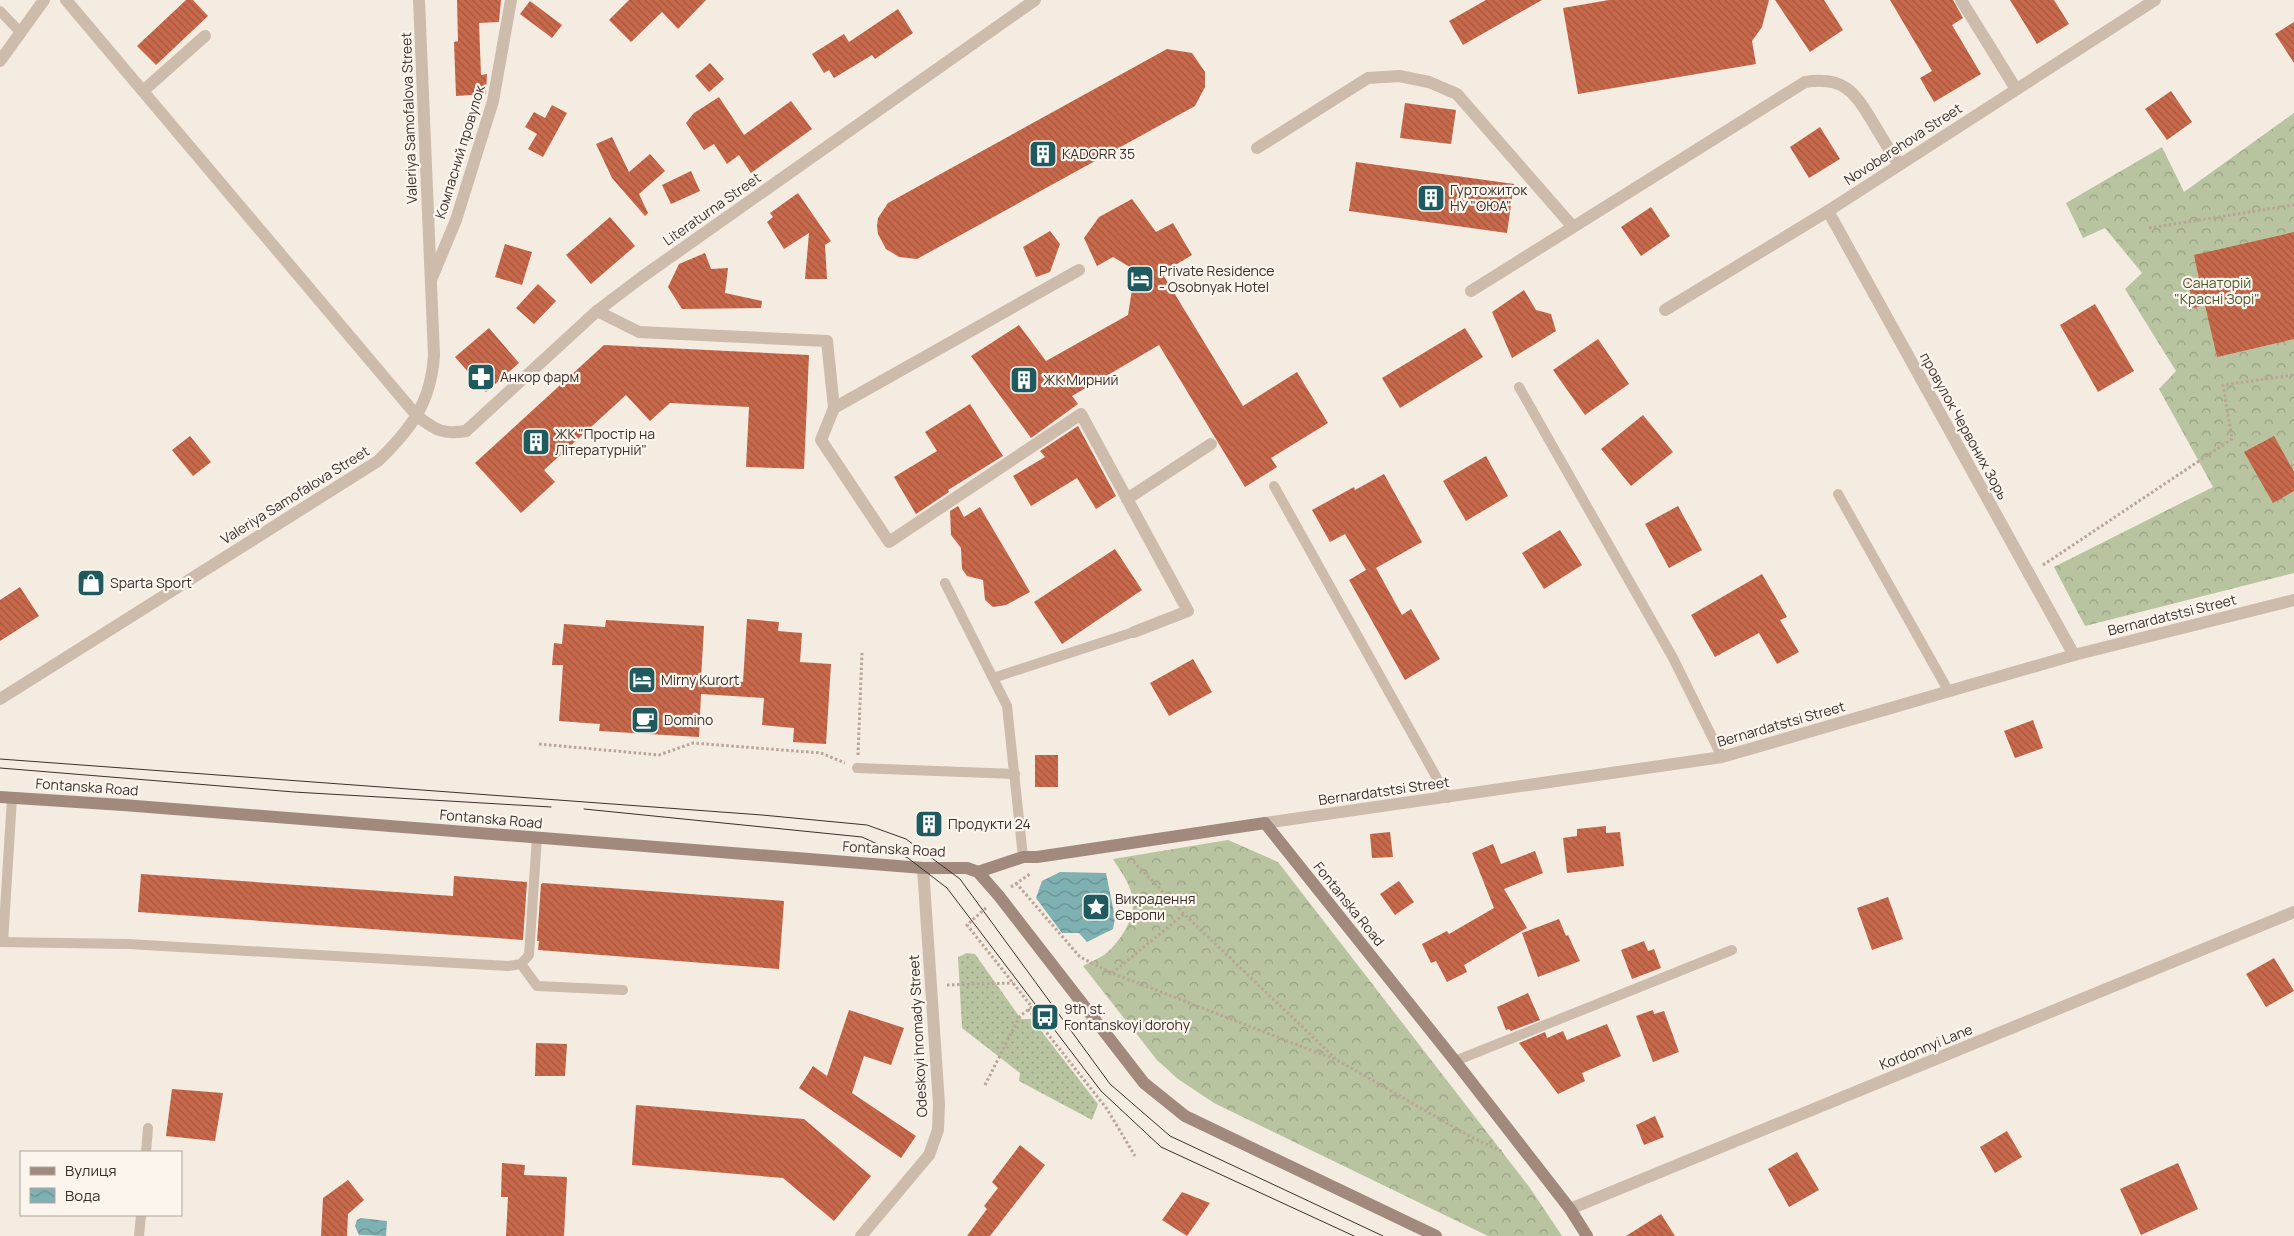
<svg xmlns="http://www.w3.org/2000/svg" width="2294" height="1236" font-family="Manrope,sans-serif">
<defs>
<pattern id="grass-dots" width="8" height="8" patternUnits="userSpaceOnUse" patternTransform="scale(1.25)"><rect width="8" height="8" fill="#b8c4a0"/><path d="M2 2h.1M6 6h.1" fill="none" stroke="#97a083" stroke-width="1.8" stroke-linecap="round"/></pattern>
<pattern id="forest-crowns" width="20" height="18" patternUnits="userSpaceOnUse" patternTransform="scale(1.25)"><rect width="20" height="18" fill="#b8c4a0"/><path d="M2 6a3 3 0 1 1 6 0M12 15a3 3 0 1 1 6 0" fill="none" stroke="#97a083"/></pattern>
<pattern id="water-waves" width="16" height="10" patternUnits="userSpaceOnUse" patternTransform="scale(1.25)"><rect width="16" height="10" fill="#7fb0b2"/><path d="M0 5q4-4 8 0t8 0" fill="none" stroke="#699091"/></pattern>
<pattern id="building-back-hatch" width="6" height="6" patternUnits="userSpaceOnUse" patternTransform="scale(1.25)"><rect width="6" height="6" fill="#c8694b"/><path d="M-1 5l2 2M0 0l6 6M5-1l2 2" fill="none" stroke="#a4573f"/></pattern>
</defs>
<rect width="100%" height="100%" fill="#f4ebe1"/>
<path fill="url(#grass-dots)" d="M967,953L975,954L1021,1019H1032L1098,1104L1092,1120L1019,1081L1020,1073L962,1028L958,957Z"/>
<g fill="url(#forest-crowns)">
<path d="M2294,113V573L2085,626L2054,567L2213,487L2159,389L2176,371L2125,289L2142,273L2105,228L2083,238L2066,203L2162,147L2184,192Z"/>
<path d="M1228,840L1278,862L1530,1188L1562,1236H1488L1214,1103L1178,1079L1157,1060L1083,966C1090,962 1098,959 1104,955C1119,943 1134,921 1133,901C1132,886 1121,872 1113,859Z"/>
</g>
<g fill="url(#water-waves)">
<path d="M1060,872L1106,873L1115,918L1113,929L1087,942L1079,933H1062L1036,898L1042,881Z"/>
<path d="M361,1218L387,1221L386,1236L359,1235L355,1226L357,1220Z"/>
</g>
<g fill="url(#building-back-hatch)">
<path d="M186,0H193L208,16L156,65L137,46Z"/>
<path d="M457,0H501L499,22L479,23L481,75L487,74L486,94L456,96L454,42L458,41Z"/>
<path d="M629,0H706L678,29L662,12L631,42L609,20Z"/>
<path d="M1486,0H1542L1463,45L1449,21Z"/>
<path d="M1609,0H1769L1762,27L1752,41L1756,64L1578,94L1563,8Z"/>
<path d="M1775,0H1824L1843,30L1810,52Z"/>
<path d="M1890,0H1953L1963,18L1952,25L1981,74L1934,102L1920,78L1932,71Z"/>
<path d="M2010,0H2054L2069,24L2037,44Z"/>
<path d="M530,1L562,25L552,38L520,14Z"/>
<path d="M898,9L913,33L875,59L872,55L834,78L829,70L824,73L812,54L844,34L849,42Z"/>
<path d="M2294,22V63L2275,34Z"/>
<path d="M1167,49L1192,53L1205,72V87L1195,106L917,259L899,257L886,249L878,234L877,226L878,218L888,203Z"/>
<path d="M710,63L724,79L709,92L695,76Z"/>
<path d="M2171,91L2192,122L2167,140L2145,109Z"/>
<path d="M719,97L744,135L791,101L812,129L751,173L739,155L727,164L714,144L704,150L686,123L694,113Z"/>
<path d="M1405,103L1456,110L1451,144L1400,138Z"/>
<path d="M552,105L567,113L543,157L528,149L537,134L525,127L534,112L545,118Z"/>
<path d="M1820,127L1840,159L1809,178L1790,147Z"/>
<path d="M612,137L629,172L650,154L665,171L639,194L648,213L645,216L612,178L596,144Z"/>
<path d="M1356,162L1514,184L1507,233L1349,211Z"/>
<path d="M691,171L700,191L671,204L662,185Z"/>
<path d="M798,193L831,241L825,245L827,279H805L809,233L784,249L767,222L773,217L770,213Z"/>
<path d="M1132,199L1156,232L1173,223L1192,255L1162,273L1243,406L1297,372L1328,423L1271,458L1277,467L1245,487L1159,345L1072,396L1078,404L1031,438L971,356L1019,325L1046,361L1128,315L1135,270L1113,257L1097,266L1084,238L1099,217Z"/>
<path d="M1651,207L1670,236L1641,256L1621,227Z"/>
<path d="M610,217L635,246L591,284L566,255Z"/>
<path d="M1050,231L1060,244L1050,272L1036,277L1023,247Z"/>
<path d="M2294,232V339L2217,357L2205,305L2194,308L2188,282L2199,279L2194,255Z"/>
<path d="M505,244L532,252L522,285L495,277Z"/>
<path d="M705,253L711,269L728,268L725,293L762,301L761,308L682,309L668,287L679,264Z"/>
<path d="M538,284L556,301L534,324L516,308Z"/>
<path d="M1524,290L1536,310L1551,314L1556,331L1512,358L1492,312Z"/>
<path d="M2095,304L2134,371L2098,392L2060,325Z"/>
<path d="M489,328L519,363L486,392L455,357Z"/>
<path d="M1465,328L1483,357L1400,408L1382,378Z"/>
<path d="M1598,339L1629,384L1585,415L1553,370Z"/>
<path d="M604,345L809,355L804,469L746,467L749,407L670,403L650,421L626,395L544,470L555,482L521,513L475,463Z"/>
<path d="M970,404L1003,456L948,490L949,492L916,514L894,477L937,451L925,432Z"/>
<path d="M1643,415L1673,452L1631,486L1601,449Z"/>
<path d="M1078,426L1116,496L1096,509L1077,478L1031,506L1013,476L1045,457L1040,451Z"/>
<path d="M190,436L211,462L193,476L172,450Z"/>
<path d="M2274,436L2294,472V491L2273,503L2244,452Z"/>
<path d="M1486,456L1508,496L1466,521L1443,481Z"/>
<path d="M1384,474L1422,542L1376,568L1402,615L1411,609L1440,659L1405,680L1349,580L1366,570L1345,534L1330,542L1312,510L1354,487L1355,490Z"/>
<path d="M958,506L964,517L980,507L1030,592L1006,605L993,607L985,600L983,580L967,576L962,569L961,548L951,535L950,511Z"/>
<path d="M1678,506L1702,550L1669,568L1645,524Z"/>
<path d="M1560,530L1582,565L1544,589L1522,553Z"/>
<path d="M1115,549L1142,590L1062,644L1034,602Z"/>
<path d="M1762,574L1787,617L1780,620L1799,652L1777,664L1759,633L1715,657L1691,615Z"/>
<path d="M20,587L39,616L0,641V600Z"/>
<path d="M747,619L779,622L778,631L802,633L800,662L831,664L826,744L793,742L794,728L762,725L764,698L701,694L699,737L599,731L600,724L559,721L563,665H552L554,643L562,644L564,624L605,627L606,620L704,626L701,679L743,682Z"/>
<path d="M1193,659L1212,692L1169,716L1150,683Z"/>
<path d="M2033,720L2043,748L2015,758L2004,731Z"/>
<rect x="1035" y="755" width="23" height="32"/>
<path d="M1606,826V833L1620,832L1624,866L1567,873L1563,838L1577,836V829Z"/>
<path d="M1390,832L1393,857L1372,858L1370,834Z"/>
<path d="M1493,844L1501,864L1535,851L1543,873L1504,889L1527,928L1464,965L1467,972L1447,982L1436,961L1431,963L1422,944L1447,931L1449,934L1494,908L1472,853Z"/>
<path d="M141,874L453,896L454,876L527,882L523,940L138,912Z"/>
<path d="M1399,881L1414,902L1395,915L1380,894Z"/>
<path d="M543,883L784,901L779,969L538,950L539,941H537L541,884Z"/>
<path d="M1888,897L1903,939L1872,950L1857,908Z"/>
<path d="M1559,919L1566,936L1568,935L1580,961L1538,977L1522,933Z"/>
<path d="M1644,941L1648,951L1654,949L1661,968L1632,979L1621,950Z"/>
<path d="M2274,958L2294,991L2266,1007L2246,974Z"/>
<path d="M1528,993L1540,1020L1511,1031L1509,1029L1506,1030L1497,1007Z"/>
<path d="M849,1010L904,1028L891,1065L864,1056L852,1093L916,1136L901,1158L799,1088L813,1066L827,1076Z"/>
<path d="M1653,1010L1654,1014L1664,1011L1679,1052L1653,1062L1636,1016Z"/>
<path d="M1607,1024L1621,1056L1582,1073L1585,1081L1558,1094L1519,1043L1545,1032L1547,1038L1563,1031L1567,1040Z"/>
<path d="M536,1043L567,1044L565,1076H535Z"/>
<path d="M172,1089L223,1093L215,1141L166,1136Z"/>
<path d="M636,1105L804,1119L871,1176L834,1221L783,1178L632,1165Z"/>
<path d="M1655,1116L1664,1137L1644,1145L1636,1125Z"/>
<path d="M2007,1131L2022,1157L1995,1173L1980,1147Z"/>
<path d="M1020,1145L1045,1165L990,1236H967L987,1209L984,1206L998,1188L992,1182Z"/>
<path d="M1797,1152L1819,1190L1789,1207L1768,1169Z"/>
<path d="M502,1163L525,1165L524,1175L567,1177L564,1236H506L508,1197H501Z"/>
<path d="M2178,1163L2198,1209L2141,1235L2120,1189Z"/>
<path d="M348,1180L364,1200L348,1214L347,1236H321L323,1198Z"/>
<path d="M1182,1192L1210,1203L1187,1236L1162,1220Z"/>
<path d="M1661,1214L1675,1236H1626Z"/>
</g>
<g fill="none" stroke-linecap="round" stroke-linejoin="round">
<g stroke="#b9a596" stroke-width="3" stroke-dasharray="2.5 2.5" stroke-linecap="butt">
<path d="M2149,228L2294,205"/>
<path d="M2043,565L2232,439L2223,385L2294,375"/>
<path d="M539,744L659,755L693,743L821,753L845,763"/>
<path d="M858,755L862,653"/>
<path d="M1130,858L1184,914L1337,1060L1473,1138L1503,1152"/>
<path d="M1016,883L1080,957L1112,973L1334,1059"/>
<path d="M1011,887L1030,874"/>
<path d="M1112,973L1184,914"/>
<path d="M947,985L1013,983"/>
<path d="M1028,1009L1107,1109L1135,1156"/>
<path d="M985,1085L1020,1016L1032,1007L967,925L987,907"/>
</g>
<g stroke="#cdbbac" stroke-width="10">
<path d="M0,11L21,33"/>
<path d="M1519,387L1673,658L1722,757"/>
<path d="M1274,486L1448,798"/>
<path d="M1838,494L1949,692"/>
<path d="M945,583L1007,706L1023,857"/>
<path d="M993,678L1134,632"/>
<path d="M857,768L1015,774"/>
<path d="M0,942L128,944L508,966L521,964L529,955L537,837"/>
<path d="M3,942L12,798"/>
<path d="M521,964L537,986L623,990"/>
<path d="M1455,1061L1732,950"/>
<path d="M146,1152L148,1128"/>
<path d="M139,1236L141,1215"/>
</g>
<path stroke="#cdbbac" stroke-width="12" d="M834,408L821,440L889,542L1081,414L1188,611L1134,632"/>
<g stroke="#cdbbac" stroke-width="12">
<path d="M66,0L417,416C436,430 442,435 466,431L597,311L642,277L1035,0"/>
<path d="M1961,0L2016,89"/>
<path d="M0,61L44,0"/>
<path d="M143,91L205,36"/>
<path d="M1257,148L1368,78L1399,76L1429,82L1457,94L1573,227"/>
<path d="M1828,211L2074,655"/>
<path d="M431,280L456,220L493,101L511,0"/>
<path d="M1471,291L1805,82C1843,76 1854,91 1872,121C1881,136 1890,151 1899,165"/>
<path d="M1665,310L1828,211L2155,0"/>
<path d="M597,311L639,332L827,341L834,408L1079,270"/>
<path d="M1127,499L1211,444"/>
<path d="M1265,823L1722,757L2074,655L2294,600"/>
<path d="M1570,1209L2294,912"/>
<path d="M861,1236L929,1155L938,1130L939,1104L923,868"/>
</g>
<path stroke="#cdbbac" stroke-width="12" d="M0,699L378,461C411,429 431,403 434,355L419,0"/>
<g stroke="#a18a7d" stroke-width="12">
<path d="M0,797L123,805L923,868H967L978,872L999,896L1144,1083L1185,1116L1436,1236"/>
<path d="M978,872L1023,857H1037L1265,823L1455,1061L1570,1209L1587,1236"/>
</g>
<g stroke="#3b302b" stroke-width="1">
<path d="M0,759L762,815L867,825L906,839L960,879L1110,1084L1170,1136L1383,1236"/>
<path d="M0,768L294,792L551,807"/>
<path d="M584,809L862,837L908,858L947,888L1101,1091L1161,1147L1354,1236"/>
</g>
</g>
<defs>
<symbol id="building-square" viewBox="-11 -11 22 22"><rect x="-9" y="-9" width="18" height="18" rx="4" fill="#1f5a5e" stroke="#fbf5ee"/><path d="M-4-6H4V6H1V3H-1V6H-4ZM-2.5-4.3h1.7v1.8h-1.7ZM.8-4.3h1.7v1.8H.8ZM-2.5-1h1.7V.8h-1.7ZM.8-1h1.7V.8H.8Z" fill="#fff"/></symbol>
<symbol id="hotel-square" viewBox="-11 -11 22 22"><rect x="-9" y="-9" width="18" height="18" rx="4" fill="#1f5a5e" stroke="#fbf5ee"/><path d="M-6-4.5h1.5V1H6V5H4.5V3h-9V5H-6ZM-4 0a1.8 1.8 0 1 1 3.6 0ZM.5 0V-2.5h3Q6-2.5 6 0Z" fill="#fff"/></symbol>
<symbol id="pharmacy-square" viewBox="-11 -11 22 22"><rect x="-9" y="-9" width="18" height="18" rx="4" fill="#1f5a5e" stroke="#fbf5ee"/><path d="M-2-6h4v4h4v4h-4v4h-4v-4h-4v-4h4Z" fill="#fff"/></symbol>
<symbol id="shop-square" viewBox="-11 -11 22 22"><rect x="-9" y="-9" width="18" height="18" rx="4" fill="#1f5a5e" stroke="#fbf5ee"/><path d="M-5-2.5h2.3a2.7 3.5 0 0 1 5.4 0H5L5.5 6h-11ZM-1.5-2.5h3a1.5 2.3 0 0 0-3 0Z" fill="#fff"/></symbol>
<symbol id="cafe-square" viewBox="-11 -11 22 22"><rect x="-9" y="-9" width="18" height="18" rx="4" fill="#1f5a5e" stroke="#fbf5ee"/><path d="M-5.5-4.5H6V0H3Q3 3.5 0 3.5H-2.5Q-5.5 3.5-5.5 0ZM3-3.2v2h1.7v-2ZM-6 4.5H4V6H-6Z" fill="#fff"/></symbol>
<symbol id="sight-square" viewBox="-11 -11 22 22"><rect x="-9" y="-9" width="18" height="18" rx="4" fill="#1f5a5e" stroke="#fbf5ee"/><path d="M0-6L1.8-2.2L6-1.7L2.9 1.2L3.7 5.4L0 3.3L-3.7 5.4L-2.9 1.2L-6-1.7L-1.8-2.2Z" fill="#fff"/></symbol>
<symbol id="bus-square" viewBox="-11 -11 22 22"><rect x="-9" y="-9" width="18" height="18" rx="4" fill="#1f5a5e" stroke="#fbf5ee"/><path d="M-5-6H5V4H4V6H2V4H-2V6H-4V4H-5ZM-3.5-4V0h7V-4ZM-3.5 1.2v1.5H-2V1.2ZM2 1.2v1.5H3.5V1.2Z" fill="#fff"/></symbol>
</defs>
<g fill-rule="evenodd">
<use href="#building-square" x="1027" y="138" width="32" height="32"/>
<use href="#building-square" x="1415" y="182" width="32" height="32"/>
<use href="#hotel-square" x="1124" y="263" width="32" height="32"/>
<use href="#pharmacy-square" x="465" y="361" width="32" height="32"/>
<use href="#building-square" x="1008" y="364" width="32" height="32"/>
<use href="#building-square" x="520" y="426" width="32" height="32"/>
<use href="#shop-square" x="75" y="567" width="32" height="32"/>
<use href="#hotel-square" x="626" y="664" width="32" height="32"/>
<use href="#cafe-square" x="629" y="704" width="32" height="32"/>
<use href="#building-square" x="913" y="808" width="32" height="32"/>
<use href="#sight-square" x="1080" y="891" width="32" height="32"/>
<use href="#bus-square" x="1029" y="1001" width="32" height="32"/>
</g>
<g text-anchor="middle" stroke-width="4.5" stroke-linejoin="round" paint-order="stroke">
<g font-size="14" fill="#3b302b" stroke="#fbf5ee">
<text transform="translate(409 118) rotate(-92)" y="5">Valeriya Samofalova Street</text>
<text transform="translate(1903 144) rotate(-33)" y="5">Novoberehova Street</text>
<text transform="translate(460 152) rotate(-73)" y="5">Компасний провулок</text>
<text transform="translate(712 209) rotate(-35)" y="5">Literaturna Street</text>
<text transform="translate(1964 426) rotate(61)" y="5">провулок Червоних Зорь</text>
<text transform="translate(295 495) rotate(-32)" y="5">Valeriya Samofalova Street</text>
<text transform="translate(2172 615) rotate(-14)" y="5">Bernardatstsi Street</text>
<text transform="translate(1781 724) rotate(-16)" y="5">Bernardatstsi Street</text>
<text transform="translate(87 787) rotate(4)" y="5">Fontanska Road</text>
<text transform="translate(1384 791) rotate(-8)" y="5">Bernardatstsi Street</text>
<text transform="translate(491 819) rotate(5)" y="5">Fontanska Road</text>
<text transform="translate(894 849) rotate(3)" y="5">Fontanska Road</text>
<text transform="translate(1349 904) rotate(51)" y="5">Fontanska Road</text>
<text transform="translate(918 1036) rotate(-93)" y="5">Odeskoyi hromady Street</text>
<text transform="translate(1926 1047) rotate(-22)" y="5">Kordonnyi Lane</text>
</g>
<g font-size="14" fill="#3b302b" stroke="#fbf5ee" text-anchor="start">
<text x="1062" y="159">KADORR 35</text>
<text x="1450" y="195">Гуртожиток<tspan x="1450" dy="16">НУ "ОЮА"</tspan></text>
<text x="1159" y="276">Private Residence<tspan x="1159" dy="16">- Osobnyak Hotel</tspan></text>
<text x="500" y="382">Анкор фарм</text>
<text x="1043" y="385">ЖК Мирний</text>
<text x="555" y="439">ЖК "Простір на<tspan x="555" dy="16">Літературній"</tspan></text>
<text x="110" y="588">Sparta Sport</text>
<text x="661" y="685">Mirny Kurort</text>
<text x="664" y="725">Domino</text>
<text x="948" y="829">Продукти 24</text>
<text x="1115" y="904">Викрадення<tspan x="1115" dy="16">Європи</tspan></text>
<text x="1064" y="1014">9th st.<tspan x="1064" dy="16">Fontanskoyi dorohy</tspan></text>
</g>
<g font-size="14" fill="#4a5a2e" stroke="#fbf5ee">
<text x="2217" y="288">Санаторій<tspan x="2217" dy="16">"Красні Зорі"</tspan></text>
</g>
</g>
<rect x="20" y="1151" width="162" height="65" fill="#fbf5ee" stroke="#aea6a0"/>
<rect x="30" y="1167" width="25" height="8" fill="#a18a7d" stroke="#aea6a0"/>
<text x="65" y="1176" font-size="15" fill="#3b302b">Вулиця</text>
<rect x="30" y="1188" width="25" height="15" fill="url(#water-waves)" stroke="#aea6a0"/>
<text x="65" y="1201" font-size="15" fill="#3b302b">Вода</text>
</svg>
